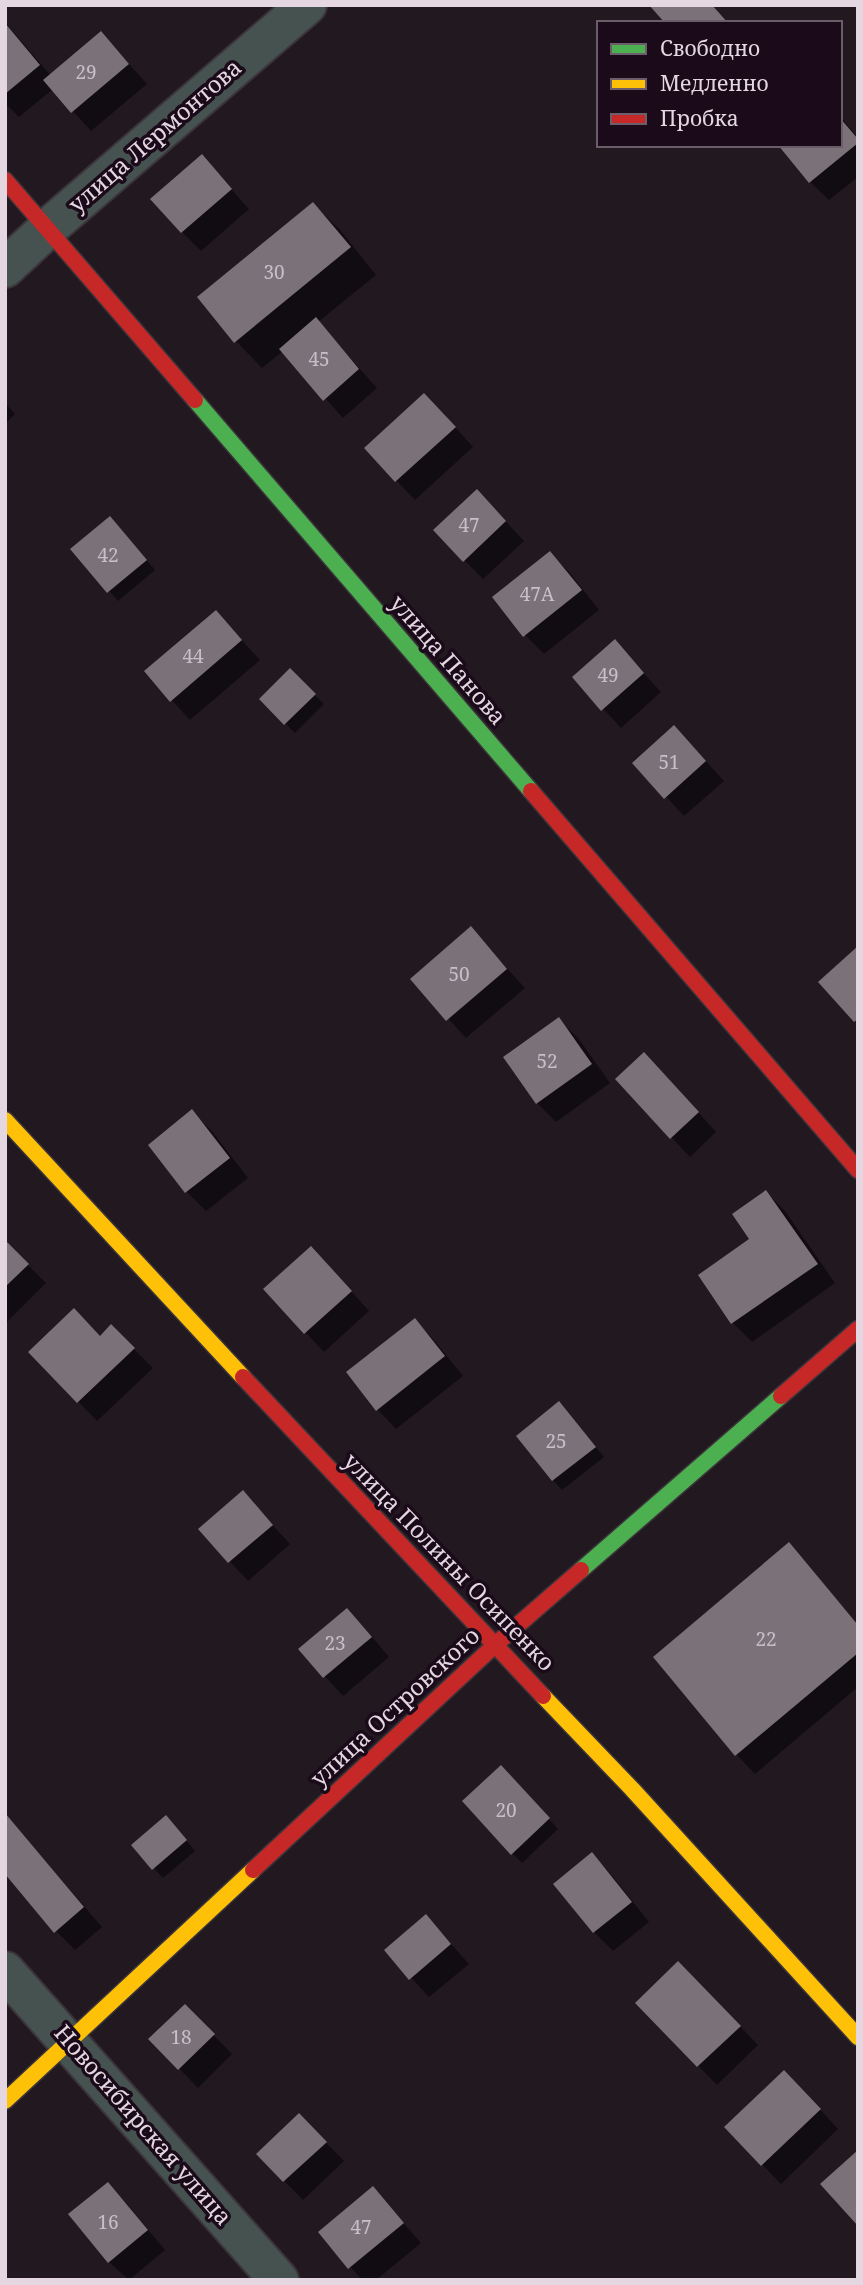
<svg xmlns="http://www.w3.org/2000/svg" width="863" height="2285" font-family="'Noto Serif',serif">
<rect width="100%" height="100%" fill="#211820"/>
<g fill="#0007">
<path d="M5,22L51,76L101,33L147,84L91,131L53,89L19,117L5,103Z"/>
<path d="M840,116L858,138V177L829,200L810,182L840,145Z"/>
<path d="M202,157L249,209L201,251L182,232Z"/>
<path d="M313,204L340,230L376,275L318,322L377,388L343,418L283,351L262,368L236,341Z"/>
<path d="M5,403L15,414L5,424Z"/>
<path d="M443,414L473,447L415,500L367,449Z"/>
<path d="M495,510L524,541L483,579L435,530Z"/>
<path d="M119,528L155,570L118,601L73,549Z"/>
<path d="M550,554L569,572L599,610L544,654L525,635Z"/>
<path d="M216,612L260,660L190,720L146,672Z"/>
<path d="M615,642L661,692L621,728L574,677Z"/>
<path d="M290,671L324,704L295,733L261,699Z"/>
<path d="M693,747L724,781L684,816L635,763Z"/>
<path d="M471,929L525,988L466,1038L412,979Z"/>
<path d="M559,1020L578,1038L610,1083L556,1122L537,1103Z"/>
<path d="M663,1073L716,1132L690,1157L617,1079Z"/>
<path d="M192,1112L211,1130L248,1178L206,1211L187,1192L150,1145Z"/>
<path d="M766,1192L785,1211L835,1283L752,1342L733,1323L700,1275L751,1240Z"/>
<path d="M5,1242L46,1283L5,1324Z"/>
<path d="M329,1267L369,1311L324,1352L266,1290Z"/>
<path d="M415,1320L433,1339L463,1376L396,1429L378,1410L348,1372Z"/>
<path d="M111,1326L153,1368L97,1421L30,1352L100,1338Z"/>
<path d="M559,1403L604,1457L562,1490L553,1480Z"/>
<path d="M242,1492L290,1544L248,1581L200,1529Z"/>
<path d="M788,1545L858,1624V1687L755,1774L737,1755L655,1657Z"/>
<path d="M366,1630L389,1657L343,1696L301,1650Z"/>
<path d="M510,1777L558,1829L522,1863L512,1853Z"/>
<path d="M5,1814L102,1927L75,1950L56,1931Z"/>
<path d="M175,1827L195,1851L163,1878L133,1845Z"/>
<path d="M592,1855L610,1873L649,1922L613,1951L594,1932L556,1884Z"/>
<path d="M426,1916L469,1964L429,1997L386,1950Z"/>
<path d="M697,1982L758,2045L717,2085L637,2003Z"/>
<path d="M185,2006L232,2054L198,2088L151,2039Z"/>
<path d="M803,2091L838,2129L781,2184L726,2127Z"/>
<path d="M299,2115L344,2161L303,2200L258,2154Z"/>
<path d="M108,2184L126,2203L165,2250L129,2280L109,2262Z"/>
<path d="M373,2188L421,2243L376,2280H362L320,2232Z"/>
</g>
<g fill="#7a7179">
<path d="M649,5H712L728,23H665Z"/>
<path d="M5,23L40,65L5,94Z"/>
<path d="M101,31L129,64L71,113L43,80Z"/>
<path d="M840,118L858,139V143L809,183L778,145H840Z"/>
<path d="M202,154L232,189L181,233L150,199Z"/>
<path d="M313,202L351,247L234,343L197,297Z"/>
<path d="M316,317L359,369L323,401L279,349Z"/>
<path d="M424,393L456,427L395,482L364,448Z"/>
<path d="M477,489L506,521L463,562L433,530Z"/>
<path d="M110,516L147,560L107,593L70,549Z"/>
<path d="M550,551L582,590L523,637L492,597Z"/>
<path d="M216,610L242,640L170,702L144,671Z"/>
<path d="M615,639L644,673L601,711L572,677Z"/>
<path d="M290,668L316,694L284,725L259,699Z"/>
<path d="M674,725L706,761L664,799L632,763Z"/>
<path d="M471,926L507,969L446,1021L410,979Z"/>
<path d="M858,946V1019L854,1022L818,982Z"/>
<path d="M559,1017L592,1064L536,1104L503,1057Z"/>
<path d="M644,1052L699,1112L670,1139L615,1079Z"/>
<path d="M192,1109L230,1158L185,1193L148,1145Z"/>
<path d="M766,1190L818,1264L731,1324L698,1275L749,1239L732,1214Z"/>
<path d="M5,1240L29,1264L5,1287Z"/>
<path d="M311,1246L352,1291L304,1334L263,1289Z"/>
<path d="M74,1308L100,1336L111,1324L135,1348L77,1403L28,1352Z"/>
<path d="M415,1318L445,1356L376,1411L346,1372Z"/>
<path d="M559,1401L596,1447L552,1481L516,1436Z"/>
<path d="M243,1490L273,1525L228,1563L198,1529Z"/>
<path d="M789,1542L858,1625V1653L735,1756L653,1657Z"/>
<path d="M347,1608L372,1637L323,1678L298,1649Z"/>
<path d="M501,1765L550,1818L511,1855L462,1801Z"/>
<path d="M5,1813L84,1907L54,1933L5,1874Z"/>
<path d="M166,1815L187,1840L152,1870L131,1845Z"/>
<path d="M592,1852L632,1902L593,1933L553,1884Z"/>
<path d="M426,1914L451,1944L409,1980L384,1950Z"/>
<path d="M678,1961L741,2026L697,2067L635,2003Z"/>
<path d="M185,2004L215,2034L178,2070L148,2039Z"/>
<path d="M784,2070L821,2109L761,2166L724,2127Z"/>
<path d="M299,2113L327,2142L283,2182L256,2154Z"/>
<path d="M858,2150V2226L820,2184Z"/>
<path d="M108,2182L148,2230L108,2263L68,2214Z"/>
<path d="M373,2186L404,2223L348,2269L318,2232Z"/>
</g>
<g fill="none" stroke-linecap="round" stroke-linejoin="round">
<defs>
<g id="street">
<path d="M5,268L47,229L307,5"/>
<path d="M5,1971L279,2280"/>
</g>
<g id="fast">
<path d="M195,400L531,791"/>
<path d="M581,1570L781,1396"/>
</g>
<g id="slow">
<path d="M5,1120L243,1377"/>
<path d="M543,1696L632,1789L858,2037"/>
<path d="M5,2101L253,1870"/>
</g>
<g id="jam">
<path d="M5,180L195,400"/>
<path d="M531,791L858,1170"/>
<path d="M243,1377L543,1696"/>
<path d="M781,1396L858,1329"/>
<path d="M253,1870L496,1644L581,1570"/>
</g>
</defs>
<use href="#street" stroke="#3b343a" stroke-width="42"/>
<use href="#fast" stroke="#3b343a" stroke-width="19"/>
<use href="#slow" stroke="#3b343a" stroke-width="19"/>
<use href="#jam" stroke="#3b343a" stroke-width="19"/>
<use href="#street" stroke="#465250" stroke-width="38"/>
<use href="#fast" stroke="#4caf50" stroke-width="16"/>
<use href="#slow" stroke="#ffc107" stroke-width="16"/>
<use href="#jam" stroke="#c62828" stroke-width="16"/>
</g>
<g text-anchor="middle" stroke-width="7" stroke-linejoin="round" paint-order="stroke">
<g font-size="19" fill="#cabec8">
<text x="86" y="79">29</text>
<text x="274" y="279">30</text>
<text x="319" y="366">45</text>
<text x="469" y="532">47</text>
<text x="108" y="562">42</text>
<text x="537" y="601">47А</text>
<text x="193" y="663">44</text>
<text x="608" y="682">49</text>
<text x="669" y="769">51</text>
<text x="459" y="981">50</text>
<text x="547" y="1068">52</text>
<text x="556" y="1448">25</text>
<text x="766" y="1646">22</text>
<text x="335" y="1650">23</text>
<text x="506" y="1817">20</text>
<text x="181" y="2044">18</text>
<text x="108" y="2229">16</text>
<text x="361" y="2234">47</text>
</g>
<g font-size="23" fill="#e4d7e2" stroke="#1b0b1a">
<text transform="translate(155 136) rotate(-41)" y="8">улица Лермонтова</text>
<text transform="translate(448 660) rotate(49)" y="8">улица Панова</text>
<text transform="translate(449 1562) rotate(46)" y="8">улица Полины Осипенко</text>
<text transform="translate(395 1707) rotate(-43)" y="8">улица Островского</text>
<text transform="translate(143 2125) rotate(49)" y="8">Новосибирская улица</text>
</g>
</g>
<rect width="863" height="2285" fill="none" stroke="#e4d7e2" stroke-width="14"/>
<rect x="597" y="21" width="245" height="126" fill="#1b0b1a" stroke="#6b5d6a" stroke-width="2"/>
<rect x="611" y="44" width="35" height="10" fill="#4caf50" stroke="#6b5d6a" stroke-width="2"/>
<text x="660" y="56" font-size="21" fill="#e4d7e2">Свободно</text>
<rect x="611" y="79" width="35" height="10" fill="#ffc107" stroke="#6b5d6a" stroke-width="2"/>
<text x="660" y="91" font-size="21" fill="#e4d7e2">Медленно</text>
<rect x="611" y="114" width="35" height="10" fill="#c62828" stroke="#6b5d6a" stroke-width="2"/>
<text x="660" y="126" font-size="21" fill="#e4d7e2">Пробка</text>
</svg>
